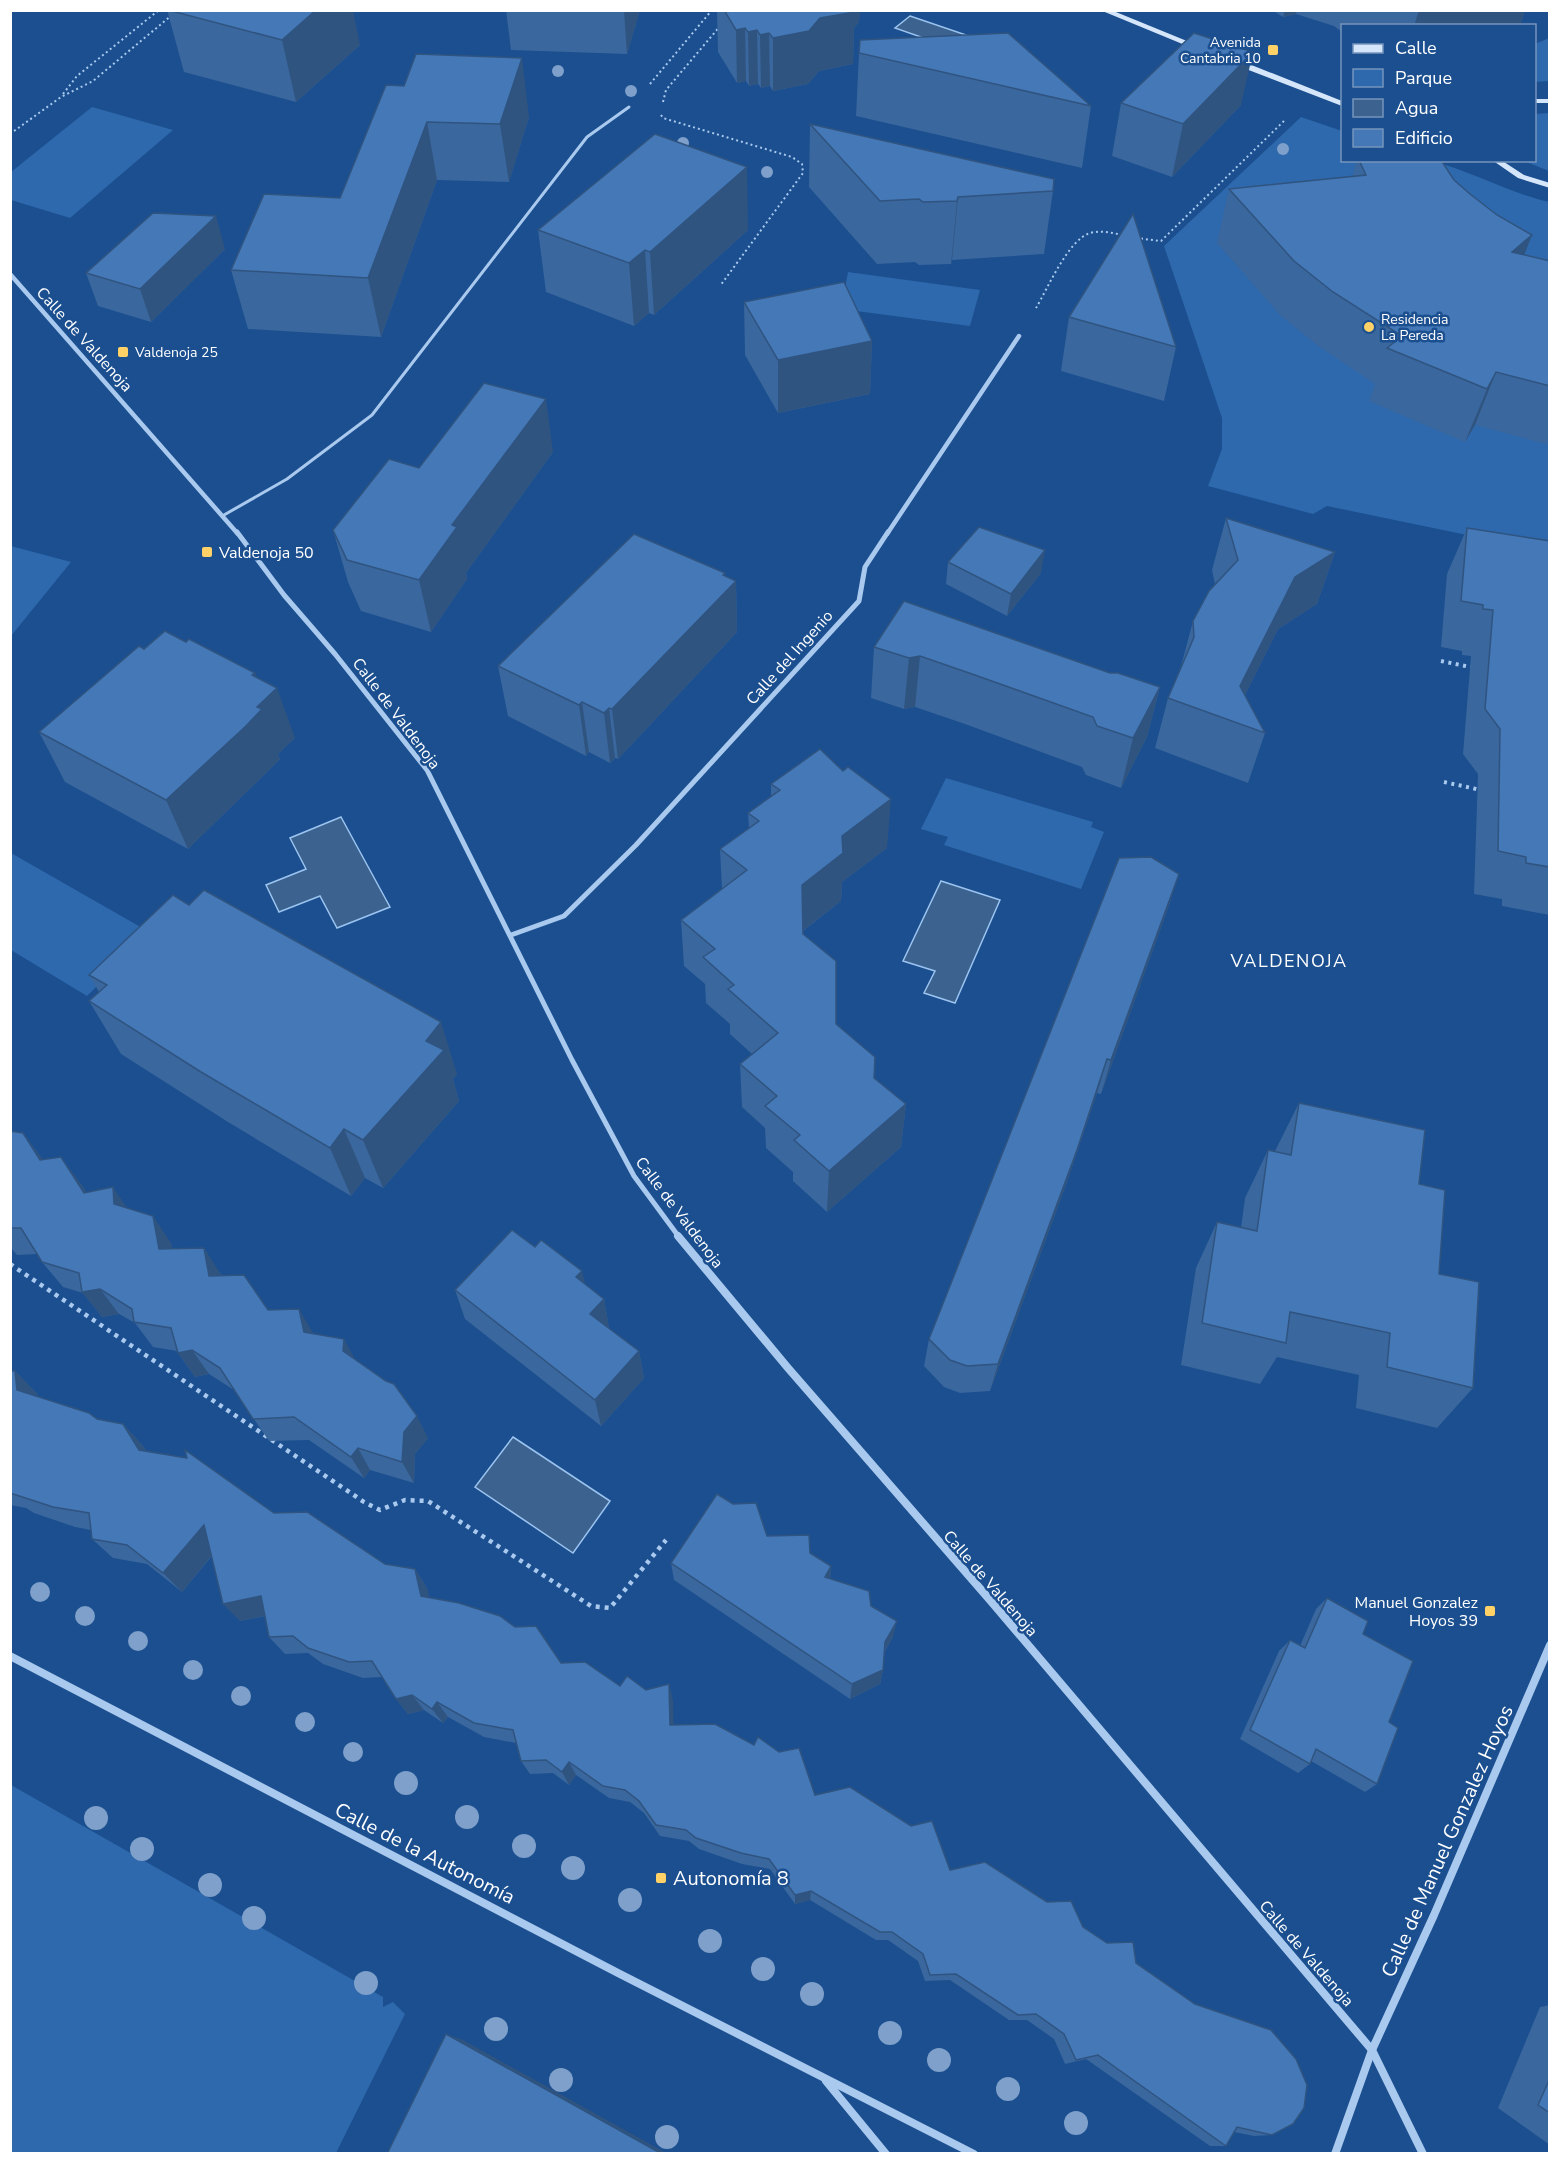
<svg xmlns="http://www.w3.org/2000/svg" width="1560" height="2164" font-family="'Nunito Sans',sans-serif">
<rect width="100%" height="100%" fill="#1b4f8f"/>
<g fill="#2e69ad">
<path d="M1549,38V81L1535,82V44Z"/>
<path d="M92,107L173,130L70,218L11,200V172Z"/>
<path d="M1549,113H1550L1549,171L1524,161L1534,160L1535,114Z"/>
<path d="M1301,117L1342,131V160C1367,161 1409,156 1431,161C1472,171 1509,193 1549,202V552L1327,506L1313,514L1208,486L1222,449V418L1164,246Z"/>
<path d="M848,272L980,290L970,326L841,309Z"/>
<path d="M11,546L71,562L11,636L10,546Z"/>
<path d="M946,778L1093,822L1091,827L1104,832L1081,889L944,845L948,837L921,829Z"/>
<path d="M11,853L151,933L87,996L11,950Z"/>
<path d="M11,1785L383,1997V2007L393,2002L405,2014L336,2153H11Z"/>
</g>
<g fill="#3c6290" stroke="#9cc4f0" stroke-width="1.5">
<path d="M910,16L972,37L958,50L895,28Z"/>
<path d="M341,817L390,907L337,928L320,896L279,912L266,885L306,869L290,838Z"/>
<path d="M941,881L1000,900L955,1003L924,993L935,971L903,961Z"/>
<path d="M513,1437L610,1501L573,1553L475,1487Z"/>
</g>
<g fill="none" stroke-linecap="round" stroke-linejoin="round">
<g stroke="#a9c9ee" stroke-width="2" stroke-dasharray="2 3" stroke-linecap="butt">
<path d="M650,84L712,10"/>
<path d="M63,94L77,76L159,10"/>
<path d="M663,102L666,90L721,25"/>
<path d="M661,115L663,118L792,157L802,164L803,173L720,286"/>
<path d="M10,134L61,97L93,81L178,10"/>
<path d="M1136,238L1161,241L1286,119"/>
<path d="M1036,308C1048,288 1068,240 1090,233C1101,230 1112,233 1123,235"/>
</g>
<g stroke="#a9c9ee" stroke-width="4" stroke-dasharray="3 4.5" stroke-linecap="butt">
<path d="M1441,661L1475,668"/>
<path d="M1444,782L1481,790"/>
</g>
<path stroke="#a9c9ee" stroke-width="4.5" stroke-dasharray="4 5" stroke-linecap="butt" d="M10,1264L364,1502L380,1510L405,1500L428,1501L591,1606L610,1608L666,1540"/>
<path stroke="#a9c9ee" stroke-width="3" d="M224,515L287,479L372,415L587,137L629,107"/>
<g stroke="#a9c9ee" stroke-width="4.5">
<path d="M10,274L238,534"/>
<path d="M887,534L1019,336"/>
</g>
<g stroke="#a9c9ee" stroke-width="5">
<path d="M237,532L284,595L335,654L427,770L572,1060L634,1176L679,1237"/>
<path d="M511,935L564,916L636,845L859,601L865,567L888,532"/>
</g>
<g stroke="#a9c9ee" stroke-width="8">
<path d="M678,1236L788,1368L990,1600L1372,2050L1423,2154"/>
<path d="M10,1656L618,1973L974,2154"/>
<path d="M826,2081L886,2154"/>
<path d="M1335,2154L1372,2050L1434,1915L1550,1645"/>
</g>
<g fill="#d6e6fa" fill-rule="evenodd">
<path d="M1100,10H1111L1204,48L1197,50Z"/>
<path d="M1233,60H1239L1342,101V106L1233,64Z"/>
<rect x="1534" y="99" width="16" height="4"/>
<path d="M1492,160H1501L1524,175L1550,183V188L1518,178Z"/>
</g>
</g>
<g fill="#7ea0ca">
<circle cx="558" cy="71" r="6"/>
<circle cx="631" cy="91" r="6"/>
<circle cx="683" cy="143" r="6"/>
<circle cx="1283" cy="149" r="6"/>
<circle cx="767" cy="172" r="6"/>
<circle cx="40" cy="1592" r="10"/>
<circle cx="85" cy="1616" r="10"/>
<circle cx="138" cy="1641" r="10"/>
<circle cx="193" cy="1670" r="10"/>
<circle cx="241" cy="1696" r="10"/>
<circle cx="305" cy="1722" r="10"/>
<circle cx="353" cy="1752" r="10"/>
<circle cx="406" cy="1783" r="12"/>
<circle cx="467" cy="1817" r="12"/>
<circle cx="96" cy="1818" r="12"/>
<circle cx="524" cy="1846" r="12"/>
<circle cx="142" cy="1849" r="12"/>
<circle cx="573" cy="1868" r="12"/>
<circle cx="210" cy="1885" r="12"/>
<circle cx="630" cy="1900" r="12"/>
<circle cx="254" cy="1918" r="12"/>
<circle cx="710" cy="1941" r="12"/>
<circle cx="763" cy="1969" r="12"/>
<circle cx="366" cy="1983" r="12"/>
<circle cx="812" cy="1994" r="12"/>
<circle cx="496" cy="2029" r="12"/>
<circle cx="890" cy="2033" r="12"/>
<circle cx="939" cy="2060" r="12"/>
<circle cx="561" cy="2080" r="12"/>
<circle cx="1008" cy="2089" r="12"/>
<circle cx="1076" cy="2123" r="12"/>
<circle cx="667" cy="2137" r="12"/>
</g>
<g fill="#3a679d">
<path d="M167,10L360,45L296,102L184,72Z"/>
<path d="M506,10H640L627,54L511,50Z"/>
<path d="M717,10H860L859,22L854,28L853,64L819,71L808,84L773,91L770,86L761,88L758,84L749,86L746,81L737,83L718,52Z"/>
<path d="M1272,10H1525L1520,26H1342V32L1334,26L1296,14L1283,17Z"/>
<path d="M859,53L1091,106L1082,168L856,116Z"/>
<path d="M386,85L529,117L509,182L437,180L381,337L248,329L231,270L340,198Z"/>
<path d="M1121,103L1241,105L1172,177L1112,156Z"/>
<path d="M810,124L1053,191L1044,254L952,260L951,264L919,265L915,262L877,264L809,187Z"/>
<path d="M1357,160H1441L1454,180L1525,255L1550,261V445L1475,425L1465,442L1369,401L1375,384L1317,345L1280,315L1217,243L1229,189L1352,177Z"/>
<path d="M538,230H748L654,315L649,313L634,326L546,292Z"/>
<path d="M225,249L151,322L98,306L86,273Z"/>
<path d="M744,302L872,341L870,394L778,413L745,355Z"/>
<path d="M1069,317L1176,347L1164,401L1061,371Z"/>
<path d="M553,452L466,573L467,579L431,632L361,611L348,582L333,530Z"/>
<path d="M1226,518L1335,552L1317,604L1278,629L1245,695L1265,733L1248,783L1155,748L1168,698L1180,670L1193,621L1215,584L1212,570Z"/>
<path d="M1467,528L1550,541V915L1502,906V899L1474,894L1478,774L1463,754L1471,656L1462,655V651L1441,647L1447,574Z"/>
<path d="M948,562L1041,573L1007,616L946,584Z"/>
<path d="M725,573V576L736,581L737,632L618,759L615,758L610,763L589,752L586,756L508,716L498,666Z"/>
<path d="M874,647L1110,673L1160,687L1147,737L1121,788L1086,775L1082,767L965,724L915,707L904,709L871,698Z"/>
<path d="M144,649L256,677L295,738L278,754L280,759L264,775L188,849L65,782L39,732Z"/>
<path d="M771,784L887,848L842,882L841,901L803,931V934L836,1024L874,1078L906,1104L901,1147L827,1212L793,1181V1172L766,1148L765,1128L742,1107L740,1064L752,1054L730,1034V1024L706,1003L705,984L684,966L681,920L722,889L720,849L749,828L748,813L771,796Z"/>
<path d="M1179,874L1167,911L1101,1094L1097,1093L1067,1182L990,1391L960,1393L944,1387L924,1366L929,1339Z"/>
<path d="M89,975L457,1074L453,1079L459,1101L383,1188L365,1178L351,1196L228,1122L121,1054L89,1001L99,992Z"/>
<path d="M1299,1103L1419,1184L1439,1274L1473,1388L1437,1428L1356,1408L1359,1375L1277,1357L1260,1384L1181,1365L1196,1268L1217,1222L1241,1228L1245,1198L1268,1150L1275,1151Z"/>
<path d="M10,1131L23,1133L43,1160L81,1184L86,1192L128,1209L171,1243L172,1249L220,1273L221,1275L268,1310L313,1334L356,1360L428,1438L415,1454L414,1483L370,1470L364,1478L309,1440L269,1441L234,1390L209,1374L195,1377L178,1353L177,1351L153,1347L135,1323L119,1314L102,1317L83,1293L63,1287L42,1262L37,1254L17,1255L10,1247Z"/>
<path d="M586,1285L604,1299L609,1328L639,1351L644,1378L601,1426L465,1319L455,1290Z"/>
<path d="M10,1371H15L38,1395V1397L97,1419L123,1424L143,1446L146,1451L274,1513L385,1564L415,1569L427,1588L429,1598L561,1663L620,1686L646,1690L673,1700V1725L815,1795L950,1870L1083,1927L1136,1963L1272,2135L1254,2136L1234,2132L1226,2146H1210L1086,2059L1065,2064L1054,2039L1027,2020H1009L950,1980L925,1981L918,1961L888,1940H876L810,1900L795,1904L770,1869L742,1864L699,1849L689,1841L660,1836L644,1813L630,1802L609,1798L576,1775L569,1785L553,1773L530,1774L521,1761L516,1743L484,1737L448,1717L443,1723L424,1710L408,1714L396,1699L382,1677L363,1678L323,1664L308,1653L285,1654L269,1637L265,1616L240,1621L211,1557L182,1592L147,1564L113,1558L92,1539L91,1530L75,1527L34,1513L26,1508L10,1505Z"/>
<path d="M767,1536L810,1553L831,1566L830,1579L871,1606L893,1637L884,1653L883,1670L880,1684L850,1699L674,1580L671,1563Z"/>
<path d="M1327,1598L1363,1634L1389,1722L1377,1784L1365,1792L1311,1761L1310,1764L1298,1773L1240,1739L1279,1651L1290,1640L1300,1646L1316,1609Z"/>
<path d="M1550,2005V2145L1498,2108L1540,2007Z"/>
</g>
<g fill="#305480">
<path d="M316,10H353L360,45L296,102L282,40Z"/>
<path d="M624,10H640L627,54Z"/>
<path d="M841,10H860L859,22L854,28L853,64L819,71L808,84L773,91V38Z"/>
<path d="M1285,10H1297L1296,14L1283,17Z"/>
<path d="M1419,10H1525L1520,26H1414Z"/>
<path d="M745,28L746,81L737,83L736,30Z"/>
<path d="M757,30L758,84L749,86L748,32Z"/>
<path d="M769,33L770,86L761,88L760,35Z"/>
<path d="M1253,52L1241,105L1172,177L1183,124Z"/>
<path d="M522,58L529,117L509,182L500,124Z"/>
<path d="M427,122L437,180L381,337L368,278Z"/>
<path d="M747,167L748,230L654,315L650,252Z"/>
<path d="M958,197L952,260L951,264L957,201Z"/>
<path d="M216,216L225,249L151,322L140,289Z"/>
<path d="M1532,235L1511,289L1512,252Z"/>
<path d="M645,250L649,313L634,326L629,263Z"/>
<path d="M872,341L870,394L778,413V360Z"/>
<path d="M1496,372L1475,425L1465,442L1487,389Z"/>
<path d="M546,399L553,452L466,573L467,579L431,632L419,580L452,525Z"/>
<path d="M1045,550L1041,573L1007,616L1011,594Z"/>
<path d="M1335,552L1317,604L1278,629L1232,721L1240,686L1295,577Z"/>
<path d="M725,573V592L736,581L737,632L618,759L612,709Z"/>
<path d="M920,656L915,707L904,709L909,658Z"/>
<path d="M255,673L264,700L277,688L295,738L278,754L280,759L264,775L188,849L166,800L257,707L252,675Z"/>
<path d="M1160,687L1147,737L1121,788L1133,738Z"/>
<path d="M582,702L589,752L586,756L579,705Z"/>
<path d="M609,708L615,758L610,763L604,713Z"/>
<path d="M891,799L887,848L842,882L841,901L801,932L802,885L842,836Z"/>
<path d="M1179,874L1167,911L1101,1094L1111,1060Z"/>
<path d="M441,1022L457,1074L453,1079L459,1101L383,1188L363,1140L426,1041Z"/>
<path d="M1107,1059L1097,1093L1067,1182L990,1391L998,1364Z"/>
<path d="M906,1104L901,1147L827,1212L829,1171Z"/>
<path d="M344,1129L365,1178L351,1196L330,1148Z"/>
<path d="M23,1133L44,1161L40,1160Z"/>
<path d="M61,1157L81,1184L104,1219L84,1193Z"/>
<path d="M113,1187L131,1214L114,1204Z"/>
<path d="M153,1216L171,1243L177,1275L159,1249Z"/>
<path d="M204,1248L220,1273L226,1301L209,1276Z"/>
<path d="M582,1271L589,1300L576,1277Z"/>
<path d="M100,1289L119,1314L102,1317L82,1292Z"/>
<path d="M604,1299L609,1328L596,1342L590,1314Z"/>
<path d="M299,1309L313,1333L304,1332Z"/>
<path d="M344,1339L357,1363L343,1351Z"/>
<path d="M192,1350L209,1374L195,1377L178,1353Z"/>
<path d="M639,1351L644,1378L601,1426L595,1400Z"/>
<path d="M15,1371L38,1395L40,1413L17,1390Z"/>
<path d="M417,1416L428,1438L415,1454L414,1483L402,1462L404,1432Z"/>
<path d="M123,1424L143,1446L158,1472L139,1450Z"/>
<path d="M358,1448L370,1470L364,1478L351,1457Z"/>
<path d="M204,1525L221,1544L182,1592L163,1573Z"/>
<path d="M831,1566L830,1583L825,1577Z"/>
<path d="M415,1569L427,1588L433,1614L421,1596Z"/>
<path d="M261,1596L278,1613L240,1621L223,1604Z"/>
<path d="M897,1621L893,1637L881,1657L885,1642Z"/>
<path d="M883,1670L880,1684L850,1699L852,1684Z"/>
<path d="M669,1684L673,1700L674,1740L670,1725Z"/>
<path d="M412,1695L424,1710L408,1714L396,1699Z"/>
<path d="M437,1702L448,1717L443,1723L432,1709Z"/>
<path d="M569,1762L576,1775L569,1785L562,1772Z"/>
<path d="M811,1891L810,1900L795,1904V1895Z"/>
<path d="M446,2034L463,2040L668,2154H662Z"/>
</g>
<g fill="#4478b7" stroke="#305480" stroke-width="1.5">
<path d="M168,10H316L282,40Z"/>
<path d="M724,10H854L855,12L820,18L809,31L773,38L769,33L760,35L757,30L748,32L745,28L736,30Z"/>
<path d="M1008,33L1091,106L859,53L860,40Z"/>
<path d="M1194,33L1253,52L1183,124L1121,103Z"/>
<path d="M416,54L522,58L500,124L427,122L368,278L231,270L264,194L340,198L386,85L404,86Z"/>
<path d="M810,124L1054,179L1053,191L958,197L957,201L923,202L919,199L880,201Z"/>
<path d="M655,134L747,167L650,252L645,250L629,263L538,230Z"/>
<path d="M1359,160H1441L1454,180L1470,194L1497,215L1532,235L1512,252L1550,261V386L1496,372L1487,389L1387,348L1402,336L1333,292L1294,261L1229,189L1366,175Z"/>
<path d="M153,213L216,216L140,289L86,273Z"/>
<path d="M1133,214L1176,347L1069,317Z"/>
<path d="M844,282L872,341L778,360L744,302Z"/>
<path d="M484,383L546,399L452,525L457,527L419,580L347,560L333,530L389,459L419,468Z"/>
<path d="M1226,518L1335,552L1295,577L1240,686L1265,733L1168,698L1194,637L1193,621L1209,591L1238,560Z"/>
<path d="M979,527L1045,550L1011,594L948,562Z"/>
<path d="M1467,528L1550,541V867L1526,863V857L1498,851L1500,729L1485,709L1493,610L1483,609V605L1461,601Z"/>
<path d="M634,534L725,573L723,575L736,581L612,709L609,708L604,713L582,702L579,705L498,666Z"/>
<path d="M904,601L1110,673H1118L1160,687L1133,738L1097,726L1093,717L972,674L920,656L909,658L874,647Z"/>
<path d="M165,631L186,642L189,639L255,673L252,675L277,688L257,707L262,709L246,726L166,800L39,732L139,646L144,649Z"/>
<path d="M820,749L843,771L848,767L891,799L842,836L843,853L802,885L803,934L836,961V1024L875,1057L874,1078L906,1104L829,1171L794,1140L800,1135L765,1106L777,1096L740,1064L778,1033L728,989L734,985L703,957L715,949L681,920L747,870L720,849L759,821L748,813L780,790L771,784Z"/>
<path d="M1151,857L1179,874L1111,1060L1107,1059L1077,1150L998,1364L967,1366L950,1360L929,1339L1119,858Z"/>
<path d="M204,890L441,1022L426,1041L444,1050L363,1140L344,1129L330,1148L201,1072L89,1001L107,985L89,975L173,895L189,905Z"/>
<path d="M1299,1103L1425,1130L1419,1184L1445,1190L1439,1274L1479,1282L1473,1388L1387,1367L1390,1333L1290,1312L1286,1343L1202,1323L1217,1222L1257,1231L1268,1150L1291,1155Z"/>
<path d="M10,1131L23,1133L40,1160L61,1157L84,1193L113,1187L114,1204L153,1216L159,1249L204,1248L209,1276L244,1275L268,1310L299,1309L304,1332L344,1339L343,1351L386,1381L394,1384L417,1416L404,1432L402,1462L358,1448L351,1457L294,1417L253,1419L220,1368L192,1350L178,1353L171,1328L134,1322L132,1309L100,1289L82,1292L79,1273L42,1262L21,1228H10Z"/>
<path d="M512,1230L535,1247L541,1240L582,1271L576,1277L604,1299L590,1314L639,1351L595,1400L455,1290Z"/>
<path d="M10,1371H15L17,1390L89,1413L97,1419L123,1424L139,1450L187,1458L185,1450L274,1513L307,1512L385,1564L415,1569L421,1596L459,1603L500,1616L515,1627L536,1626L561,1663L585,1662L620,1686L627,1676L646,1690L669,1684L670,1725L715,1724L754,1745L758,1737L779,1752L799,1748L815,1795L850,1787L911,1826L932,1821L950,1870L985,1862L1047,1902L1071,1901L1083,1927L1107,1943L1133,1942L1136,1963L1195,2004L1271,2030L1296,2059L1307,2085L1304,2108L1293,2124L1272,2135L1237,2127L1226,2146L1098,2055L1076,2060L1064,2034L1036,2014L1018,2015L956,1974L930,1975L923,1954L892,1932H880L811,1891L795,1895L769,1859L741,1853L696,1838L686,1830L656,1825L639,1801L625,1790L603,1786L569,1762L562,1772L546,1760L521,1761L513,1730L474,1723L437,1702L432,1709L412,1695L396,1699L372,1661L349,1662L308,1648L293,1636L269,1637L261,1596L223,1604L204,1525L163,1573L127,1545L92,1539L89,1513L53,1507L10,1493Z"/>
<path d="M717,1494L733,1504L756,1503L767,1536L809,1535L810,1553L831,1566L825,1577L869,1591L871,1606L897,1621L885,1642L883,1670L852,1684L671,1563Z"/>
<path d="M1327,1598L1368,1621L1363,1634L1413,1661L1389,1722L1398,1728L1377,1784L1316,1749L1310,1764L1250,1730L1290,1640L1305,1648Z"/>
<path d="M446,2034L662,2154H387Z"/>
<path d="M1550,2078V2113L1538,2105Z"/>
</g>
<g fill="#ffd166" stroke="#1b4f8f" stroke-width="2">
<rect x="1267" y="44" width="12" height="12" rx="3"/>
<circle cx="1369" cy="327" r="6"/>
<rect x="117" y="346" width="12" height="12" rx="3"/>
<rect x="201" y="546" width="12" height="12" rx="3"/>
<rect x="1484" y="1605" width="12" height="12" rx="3"/>
<rect x="655" y="1872" width="12" height="12" rx="3"/>
</g>
<g text-anchor="middle" stroke-width="5" stroke-linejoin="round" paint-order="stroke">
<g font-size="14" fill="#fff" stroke="#1b4f8f" text-anchor="start">
<text x="1261" y="47" text-anchor="end">Avenida<tspan x="1261" dy="16">Cantabria 10</tspan></text>
<text x="1381" y="324">Residencia<tspan x="1381" dy="16">La Pereda</tspan></text>
<text x="135" y="357">Valdenoja 25</text>
</g>
<g font-size="16" fill="#fff" stroke="#1b4f8f">
<text transform="translate(85 339) rotate(48)" y="6">Calle de Valdenoja</text>
<text transform="translate(789 657) rotate(-48)" y="6">Calle del Ingenio</text>
<text transform="translate(397 713) rotate(53)" y="6">Calle de Valdenoja</text>
<text transform="translate(680 1212) rotate(53)" y="6">Calle de Valdenoja</text>
<text transform="translate(991 1583) rotate(49)" y="6">Calle de Valdenoja</text>
<text transform="translate(1307 1953) rotate(49)" y="6">Calle de Valdenoja</text>
</g>
<g font-size="16" fill="#fff" stroke="#1b4f8f" text-anchor="start">
<text x="219" y="558">Valdenoja 50</text>
<text x="1478" y="1608" text-anchor="end">Manuel Gonzalez<tspan x="1478" dy="18">Hoyos 39</tspan></text>
</g>
<g font-size="18" letter-spacing="1.5" fill="#fff" stroke="#1b4f8f">
<text x="1289" y="967">VALDENOJA</text>
</g>
<g font-size="20" fill="#fff" stroke="#1b4f8f">
<text transform="translate(1447 1841) rotate(-66)" y="7">Calle de Manuel Gonzalez Hoyos</text>
<text transform="translate(425 1853) rotate(27)" y="7">Calle de la Autonomía</text>
</g>
<g font-size="20" fill="#fff" stroke="#1b4f8f" text-anchor="start">
<text x="673" y="1885">Autonomía 8</text>
</g>
</g>
<rect width="1560" height="2164" fill="none" stroke="#ffffff" stroke-width="24"/>
<rect x="1341" y="24" width="195" height="138" fill="#1b4f8f" stroke="#7695bc" stroke-width="1.5"/>
<rect x="1353" y="44" width="30" height="9" fill="#d6e6fa" stroke="#7695bc" stroke-width="1.5"/>
<text x="1395" y="54" font-size="18" fill="#ffffff">Calle</text>
<rect x="1353" y="69" width="30" height="18" fill="#2e69ad" stroke="#7695bc" stroke-width="1.5"/>
<text x="1395" y="84" font-size="18" fill="#ffffff">Parque</text>
<rect x="1353" y="99" width="30" height="18" fill="#3c6290" stroke="#7695bc" stroke-width="1.5"/>
<text x="1395" y="114" font-size="18" fill="#ffffff">Agua</text>
<rect x="1353" y="129" width="30" height="18" fill="#4478b7" stroke="#7695bc" stroke-width="1.5"/>
<text x="1395" y="144" font-size="18" fill="#ffffff">Edificio</text>
</svg>
